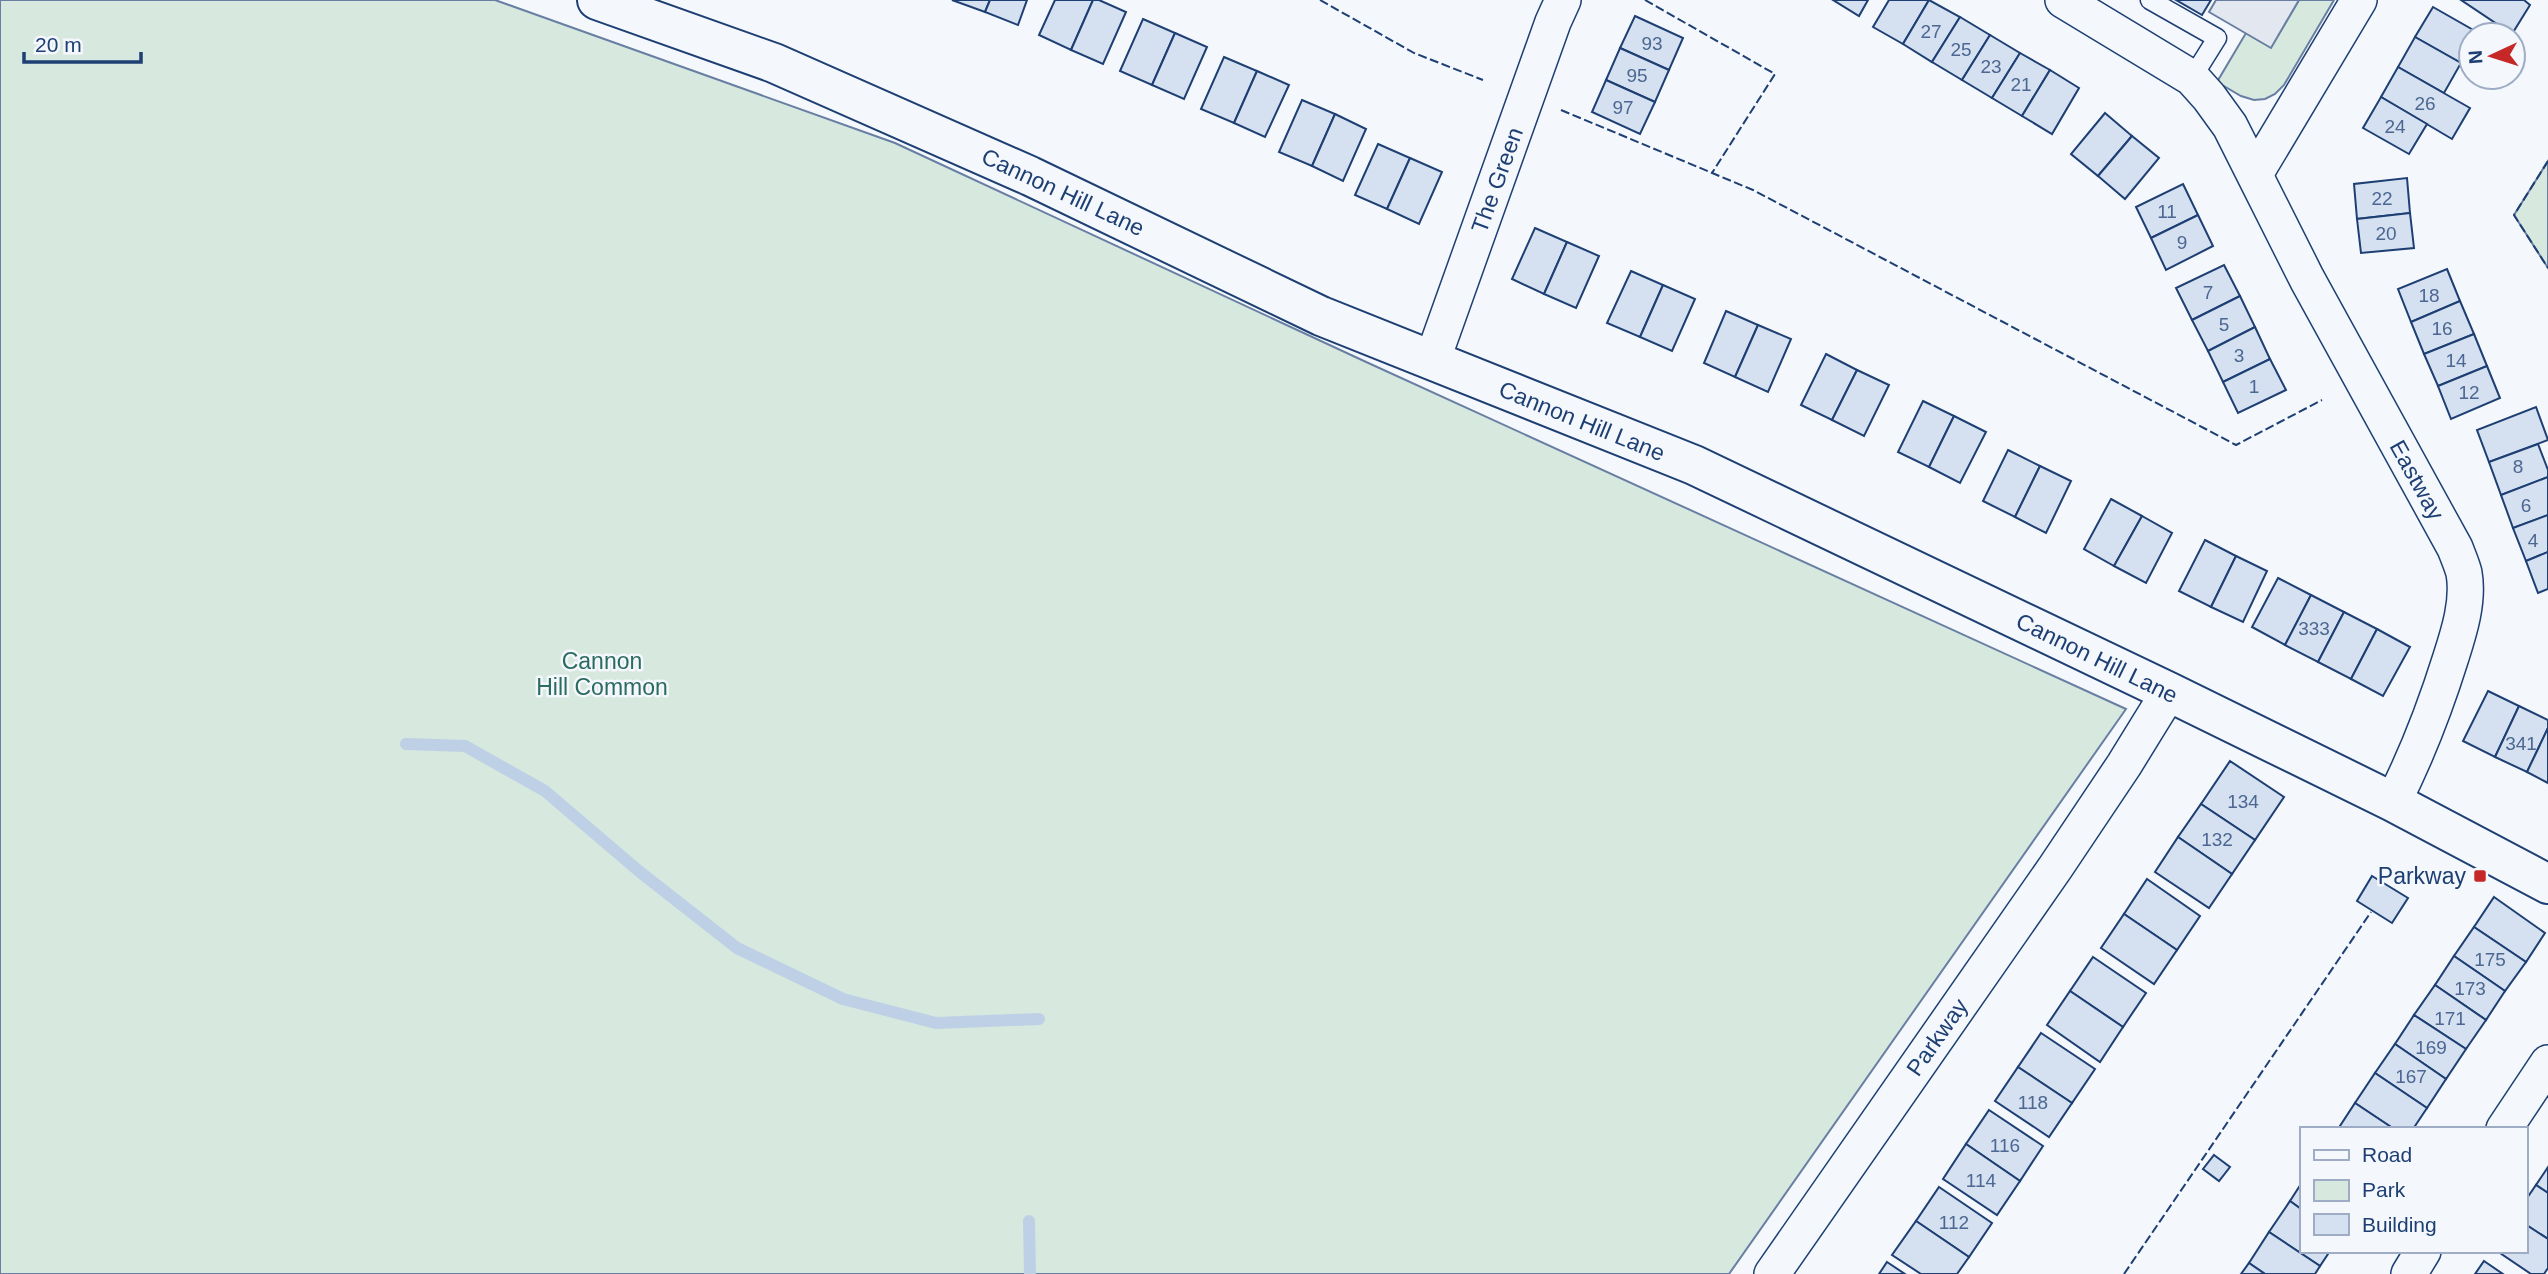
<svg xmlns="http://www.w3.org/2000/svg" width="2548" height="1274" font-family="Arial,sans-serif">
<rect width="100%" height="100%" fill="#f4f7fb"/>
<g fill="#d7e8df" stroke="#687fa3" stroke-width="2">
<path d="M0,0H495L895,143L1364,361L2126,709L1729,1274H0Z"/>
<path d="M2299,0H2334L2284,85L2275,94L2265,99L2254,100L2241,96L2217,82L2246,33L2271,47Z"/>
<path d="M2548,161V268L2514,215Z"/>
</g>
<path fill="#e3e8f0" stroke="#687fa3" stroke-width="2" d="M2216,0H2299L2271,48L2209,12Z"/>
<g fill="none" stroke-linecap="round" stroke-linejoin="round">
<g stroke="#bed0e5" stroke-width="12">
<path d="M406,744L465,746L545,791L640,872L737,948L843,999L936,1023L1039,1019"/>
<path d="M1029,1221L1030,1274"/>
</g>
</g>
<g fill="#d5e0f0" stroke="#1d3f73" stroke-width="2">
<path d="M952,0H990L985,12Z"/>
<path d="M990,0H1027L1018,25L985,12Z"/>
<path d="M1055,0H1093L1071,50L1039,35Z"/>
<path d="M1093,0H1099L1126,12L1103,64L1071,50Z"/>
<path d="M1833,0H1868L1859,16Z"/>
<path d="M1889,0H1929L1903,44L1873,27Z"/>
<path d="M1929,0L1960,17L1932,62L1903,44Z"/>
<path d="M2176,0H2211L2202,15Z"/>
<path d="M2461,0H2524L2530,5L2512,34Z"/>
<path d="M2433,7L2482,35H2471V69L2415,37Z"/>
<path d="M1635,16L1683,38L1669,70L1620,48Z"/>
<path d="M1960,17L1990,35L1962,80L1932,62Z"/>
<path d="M1143,19L1175,33L1152,85L1120,71Z"/>
<path d="M1175,33L1207,47L1184,99L1152,85Z"/>
<path d="M1990,35L2020,53L1992,98L1962,80Z"/>
<path d="M2415,37L2461,63L2444,93L2398,67Z"/>
<path d="M1620,48L1669,70L1655,102L1606,80Z"/>
<path d="M2020,53L2050,70L2022,116L1992,98Z"/>
<path d="M1224,57L1257,71L1234,123L1201,109Z"/>
<path d="M2398,67L2470,108L2452,139L2381,97Z"/>
<path d="M2050,70L2079,88L2052,134L2022,116Z"/>
<path d="M1257,71L1289,85L1265,137L1234,123Z"/>
<path d="M1606,80L1655,102L1640,134L1592,112Z"/>
<path d="M2381,97L2427,124L2409,154L2363,128Z"/>
<path d="M1302,100L1335,114L1312,166L1279,152Z"/>
<path d="M2105,113L2132,136L2098,176L2071,154Z"/>
<path d="M1335,114L1366,129L1343,181L1312,166Z"/>
<path d="M2132,136L2159,158L2125,199L2098,176Z"/>
<path d="M1378,144L1410,158L1387,209L1355,195Z"/>
<path d="M1410,158L1442,172L1419,224L1387,209Z"/>
<path d="M2407,178L2410,213L2357,219L2354,184Z"/>
<path d="M2183,184L2198,215L2151,238L2136,207Z"/>
<path d="M2410,213L2414,248L2361,253L2357,219Z"/>
<path d="M2198,215L2213,246L2166,270L2151,238Z"/>
<path d="M1535,228L1567,242L1544,294L1512,279Z"/>
<path d="M1567,242L1599,256L1576,308L1544,294Z"/>
<path d="M2224,265L2240,296L2192,320L2176,288Z"/>
<path d="M2447,269L2460,301L2411,322L2398,289Z"/>
<path d="M1631,271L1663,285L1640,337L1607,323Z"/>
<path d="M1663,285L1695,299L1672,351L1640,337Z"/>
<path d="M2240,296L2255,327L2208,351L2192,320Z"/>
<path d="M2460,301L2474,334L2424,354L2411,322Z"/>
<path d="M1726,311L1758,325L1735,377L1704,363Z"/>
<path d="M1758,325L1791,339L1768,392L1735,377Z"/>
<path d="M2255,327L2270,359L2223,382L2208,351Z"/>
<path d="M2474,334L2487,366L2438,386L2424,354Z"/>
<path d="M1826,354L1857,370L1832,420L1801,405Z"/>
<path d="M2270,359L2286,390L2238,413L2223,382Z"/>
<path d="M2487,366L2500,398L2451,419L2438,386Z"/>
<path d="M1857,370L1889,385L1864,436L1832,420Z"/>
<path d="M1923,401L1954,416L1929,467L1898,452Z"/>
<path d="M2536,407L2548,440L2489,462L2477,430Z"/>
<path d="M1954,416L1986,432L1960,483L1929,467Z"/>
<path d="M2538,444L2548,470V477L2501,495L2489,462Z"/>
<path d="M2008,450L2040,466L2015,517L1983,501Z"/>
<path d="M2040,466L2071,481L2046,533L2015,517Z"/>
<path d="M2548,477V515L2513,528L2501,495Z"/>
<path d="M2111,499L2142,516L2114,566L2084,549Z"/>
<path d="M2548,515V552L2526,561L2513,528Z"/>
<path d="M2142,516L2172,533L2146,583L2114,566Z"/>
<path d="M2205,540L2236,556L2211,607L2179,591Z"/>
<path d="M2548,552V589L2538,593L2526,561Z"/>
<path d="M2236,556L2267,571L2243,622L2211,607Z"/>
<path d="M2278,578L2311,595L2285,645L2252,627Z"/>
<path d="M2311,595L2344,612L2318,662L2285,645Z"/>
<path d="M2344,612L2377,629L2351,679L2318,662Z"/>
<path d="M2377,629L2410,647L2383,696L2351,679Z"/>
<path d="M2488,691L2519,706L2495,757L2463,741Z"/>
<path d="M2519,706L2548,720V728L2527,772L2495,757Z"/>
<path d="M2548,728V783L2527,772Z"/>
<path d="M2230,761L2284,797L2255,840L2201,804Z"/>
<path d="M2201,804L2255,840L2232,874L2178,837Z"/>
<path d="M2178,837L2232,874L2209,908L2155,872Z"/>
<path d="M2372,876L2408,898L2392,923L2357,901Z"/>
<path d="M2147,879L2200,916L2177,950L2124,914Z"/>
<path d="M2494,897L2545,933L2526,962L2474,927Z"/>
<path d="M2124,914L2177,950L2154,984L2101,948Z"/>
<path d="M2474,927L2526,962L2505,991L2454,956Z"/>
<path d="M2454,956L2505,991L2486,1020L2435,985Z"/>
<path d="M2093,957L2146,993L2123,1027L2070,991Z"/>
<path d="M2435,985L2486,1020L2466,1049L2414,1015Z"/>
<path d="M2070,991L2123,1027L2100,1062L2047,1025Z"/>
<path d="M2414,1015L2466,1049L2446,1079L2395,1044Z"/>
<path d="M2041,1033L2095,1069L2072,1103L2018,1067Z"/>
<path d="M2395,1044L2446,1079L2427,1108L2375,1073Z"/>
<path d="M2018,1067L2072,1103L2049,1137L1995,1101Z"/>
<path d="M2375,1073L2427,1108L2413,1129H2394L2355,1103Z"/>
<path d="M2355,1103L2394,1129H2338Z"/>
<path d="M1989,1110L2043,1146L2020,1181L1966,1144Z"/>
<path d="M1966,1144L2020,1181L1997,1215L1943,1179Z"/>
<path d="M2214,1155L2230,1167L2219,1181L2203,1169Z"/>
<path d="M2548,1167V1193L2536,1185Z"/>
<path d="M2301,1184V1209L2290,1201Z"/>
<path d="M2536,1185L2548,1193V1239L2525,1224V1201Z"/>
<path d="M1939,1187L1992,1223L1969,1257L1916,1221Z"/>
<path d="M2290,1201L2301,1209V1251H2330L2320,1266L2269,1232Z"/>
<path d="M1916,1221L1969,1257L1957,1274H1921L1892,1255Z"/>
<path d="M2525,1224L2548,1239V1268L2544,1274H2531L2497,1251H2525Z"/>
<path d="M2269,1232L2320,1266L2315,1274H2265L2249,1263Z"/>
<path d="M2484,1261L2503,1274H2475Z"/>
<path d="M1887,1262L1905,1274H1879Z"/>
<path d="M2249,1263L2265,1274H2241Z"/>
</g>
<g fill="none" stroke-linecap="round" stroke-linejoin="round">
<defs>
<path id="service" d="M2150,0L2217,38L2192,78"/>
<g id="minor">
<path d="M2063,0L2192,78L2209,97L2230,126L2307,279L2455,548C2458,556 2462,565 2464,573C2469,601 2459,632 2451,657C2435,708 2417,755 2393,802"/>
<path d="M2255,174L2359,0"/>
<path d="M1432,361L1553,22L1563,0"/>
<path d="M2504,1129L2548,1063"/>
<path d="M1772,1274L2055,868L2124,765L2169,692"/>
<path d="M2409,1274L2423,1251"/>
</g>
<path id="tertiary" d="M597,0L774,63L1030,176L1321,316L1694,465L2169,692L2393,802L2548,884"/>
</defs>
<use href="#service" stroke="#1d3f73" stroke-width="21"/>
<use href="#minor" stroke="#1d3f73" stroke-width="38"/>
<use href="#tertiary" stroke="#1d3f73" stroke-width="42"/>
<use href="#service" stroke="#f4f7fb" stroke-width="18"/>
<use href="#minor" stroke="#f4f7fb" stroke-width="35"/>
<use href="#tertiary" stroke="#f4f7fb" stroke-width="38"/>
<g stroke="#1d3f73" stroke-width="2" stroke-dasharray="9 3.5" stroke-linecap="butt">
<path d="M1320,0L1414,53L1483,80"/>
<path d="M1645,0L1775,74L1712,173"/>
<path d="M1561,110L1753,190L2236,445L2322,400"/>
<path d="M2548,161L2514,215L2548,268"/>
<path d="M2124,1274L2371,912"/>
</g>
</g>
<rect fill="#c62828" stroke="#f4f7fb" stroke-width="2.5" x="2473" y="869" width="14" height="14" rx="3.5"/>
<g text-anchor="middle" stroke-width="5" stroke-linejoin="round" paint-order="stroke">
<g font-size="19" fill="#4b6792">
<text x="1931" y="38">27</text>
<text x="1652" y="50">93</text>
<text x="1961" y="56">25</text>
<text x="1991" y="73">23</text>
<text x="1637" y="82">95</text>
<text x="2021" y="91">21</text>
<text x="2425" y="110">26</text>
<text x="1623" y="114">97</text>
<text x="2395" y="133">24</text>
<text x="2382" y="205">22</text>
<text x="2167" y="218">11</text>
<text x="2386" y="240">20</text>
<text x="2182" y="249">9</text>
<text x="2208" y="299">7</text>
<text x="2429" y="302">18</text>
<text x="2224" y="331">5</text>
<text x="2442" y="335">16</text>
<text x="2239" y="362">3</text>
<text x="2456" y="367">14</text>
<text x="2254" y="393">1</text>
<text x="2469" y="399">12</text>
<text x="2518" y="473">8</text>
<text x="2526" y="512">6</text>
<text x="2533" y="547">4</text>
<text x="2314" y="635">333</text>
<text x="2521" y="750">341</text>
<text x="2243" y="808">134</text>
<text x="2217" y="846">132</text>
<text x="2490" y="966">175</text>
<text x="2470" y="995">173</text>
<text x="2450" y="1025">171</text>
<text x="2431" y="1054">169</text>
<text x="2411" y="1083">167</text>
<text x="2033" y="1109">118</text>
<text x="2005" y="1152">116</text>
<text x="1981" y="1187">114</text>
<text x="1954" y="1229">112</text>
</g>
<g font-size="23" fill="#1d3f73" stroke="#f4f7fb">
<text transform="translate(1497 180) rotate(-70)" y="8">The Green</text>
<text transform="translate(1063 192) rotate(25)" y="8">Cannon Hill Lane</text>
<text transform="translate(1582 421) rotate(22)" y="8">Cannon Hill Lane</text>
<text transform="translate(2417 480) rotate(61)" y="8">Eastway</text>
<text transform="translate(2097 658) rotate(26)" y="8">Cannon Hill Lane</text>
<text transform="translate(1937 1037) rotate(-55)" y="8">Parkway</text>
</g>
<g font-size="23" fill="#2c6c60" stroke="#f4f7fb">
<text x="602" y="669">Cannon<tspan x="602" dy="26">Hill Common</tspan></text>
</g>
<g font-size="23" fill="#1d3f73" stroke="#f4f7fb" text-anchor="end">
<text x="2466" y="884">Parkway</text>
</g>
</g>
<rect x="2300" y="1127" width="228" height="126" fill="#f4f7fb" stroke="#9eadc5" stroke-width="2"/>
<rect x="2314" y="1150" width="35" height="10" fill="#f4f7fb" stroke="#9eadc5" stroke-width="2"/>
<text x="2362" y="1162" font-size="21" fill="#1d3f73">Road</text>
<rect x="2314" y="1180" width="35" height="21" fill="#d7e8df" stroke="#9eadc5" stroke-width="2"/>
<text x="2362" y="1197" font-size="21" fill="#1d3f73">Park</text>
<rect x="2314" y="1214" width="35" height="21" fill="#d5e0f0" stroke="#9eadc5" stroke-width="2"/>
<text x="2362" y="1232" font-size="21" fill="#1d3f73">Building</text>
<g transform="translate(2492 56) rotate(266)"><circle r="33" fill="#f4f7fb" stroke="#9eadc5" stroke-width="2"/>
<path d="M0-5L12 26L0 18L-12 26Z" fill="#c62828"/>
<text y="-10" font-size="19" font-weight="bold" text-anchor="middle" fill="#1d3f73">N</text>
</g>
<path d="M24 52v10h117v-10" fill="none" stroke="#1d3f73" stroke-width="3.5"/>
<text x="35" y="52" font-size="21" fill="#1d3f73" stroke="#f4f7fb" stroke-width="5" paint-order="stroke">20 m</text>
</svg>
